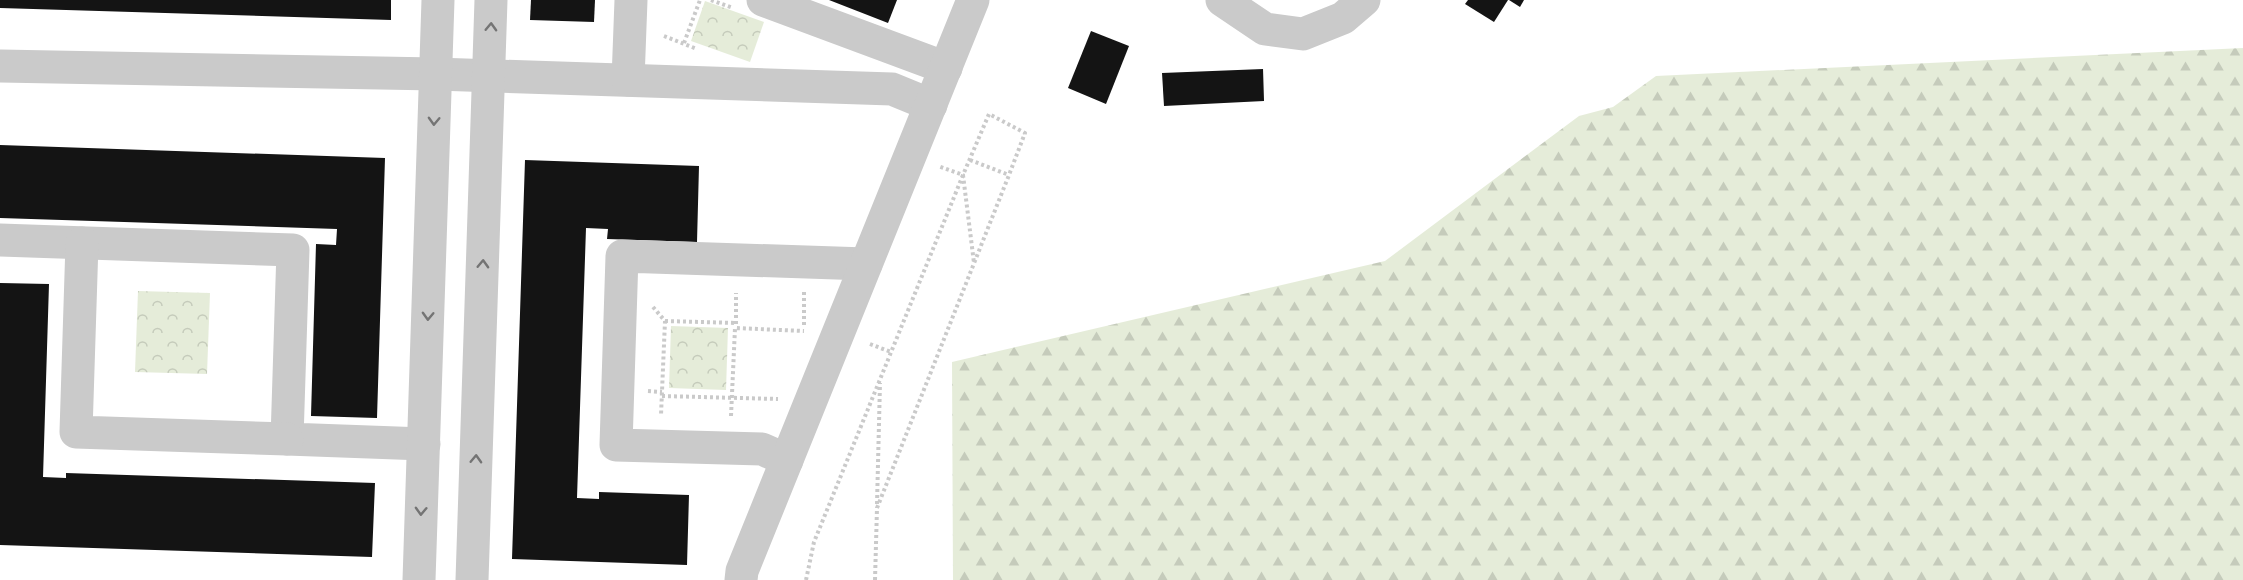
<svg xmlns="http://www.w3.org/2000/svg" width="2243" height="580" font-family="Arial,sans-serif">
<defs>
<pattern id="forest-firs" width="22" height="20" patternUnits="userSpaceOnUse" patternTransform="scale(1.5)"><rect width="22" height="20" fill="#e5ecd9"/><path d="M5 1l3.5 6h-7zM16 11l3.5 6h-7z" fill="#c5cbbb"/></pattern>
<pattern id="park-crowns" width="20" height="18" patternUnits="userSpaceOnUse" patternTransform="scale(1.5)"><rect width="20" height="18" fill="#e5ecd9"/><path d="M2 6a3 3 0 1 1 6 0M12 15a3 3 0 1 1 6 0" fill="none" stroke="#c5cbbb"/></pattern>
</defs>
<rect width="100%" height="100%" fill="#fff"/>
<path fill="url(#forest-firs)" d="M2243,48V580H953L952,362L1385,261L1579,116L1613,107L1656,76Z"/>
<g fill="url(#park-crowns)">
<path d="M705,1L764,22L750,62L691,41Z"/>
<path d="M138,291L210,293L207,374L135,372Z"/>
<path d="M671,326L728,328L726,390L669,388Z"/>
</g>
<g fill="#141414">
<path d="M0,0H391V20L0,8Z"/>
<path d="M531,0H595L594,22L530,20Z"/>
<path d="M829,0H897L888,23Z"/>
<path d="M1468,0H1508L1494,22L1465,4Z"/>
<path d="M1509,0H1524L1520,7Z"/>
<path d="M1091,31L1129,46L1106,104L1068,88Z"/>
<path d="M1263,69L1264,101L1164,106L1162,73Z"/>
<path d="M0,145L385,158L377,418L311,416L316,244L336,245L337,229L0,218Z"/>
<path d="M525,160L699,166L697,242L607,239L608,229L586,228L577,498L599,499V492L689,495L687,565L512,559Z"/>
<path d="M0,283L49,284L43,477L66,478V473L375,483L372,557L0,545Z"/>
</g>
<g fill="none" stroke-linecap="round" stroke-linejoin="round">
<g stroke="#cacaca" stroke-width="4" stroke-dasharray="3 3" stroke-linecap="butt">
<path d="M711,0L733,8"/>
<path d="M664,36L697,49"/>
<path d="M684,43L700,0"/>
<path d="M970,160L1009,175"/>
<path d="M804,292V327"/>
<path d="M653,307L665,321L661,415"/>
<path d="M665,321L736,323"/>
<path d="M736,324V293"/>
<path d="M870,344L891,352"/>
<path d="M648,391L662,392"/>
<path d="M662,396L778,399"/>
<path d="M731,416L735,328L804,331"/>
<path d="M877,504L880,383"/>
<path d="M806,580L814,542L963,175L938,166"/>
<path d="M875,580L877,508L1009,175L1025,133L989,114L963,175L974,263"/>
</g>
<g stroke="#cacaca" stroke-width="33">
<path d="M763,0L946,68"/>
<path d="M1222,0L1265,29L1303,34L1343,18L1364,0"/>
<path d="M0,66L436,74L892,89L931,105"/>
<path d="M628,80L631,0"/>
<path d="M0,240L293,250L287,439L424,444"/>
<path d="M82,243L76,432L287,439"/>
<path d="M787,460L762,449L616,445L622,256L866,264"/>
<path d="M419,580L438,0"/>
<path d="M472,580L491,0"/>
<path d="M741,580L742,571L973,0"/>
</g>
</g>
<defs><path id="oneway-chevron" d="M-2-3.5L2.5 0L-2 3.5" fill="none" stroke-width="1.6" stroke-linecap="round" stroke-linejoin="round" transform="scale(1.5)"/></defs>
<g stroke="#747474">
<use href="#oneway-chevron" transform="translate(491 27) rotate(-88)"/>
<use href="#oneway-chevron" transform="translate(434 121) rotate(92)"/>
<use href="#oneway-chevron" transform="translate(483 264) rotate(-88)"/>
<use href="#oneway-chevron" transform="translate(428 316) rotate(92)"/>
<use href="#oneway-chevron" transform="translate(476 459) rotate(-88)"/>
<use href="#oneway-chevron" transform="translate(421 511) rotate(92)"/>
</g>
</svg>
